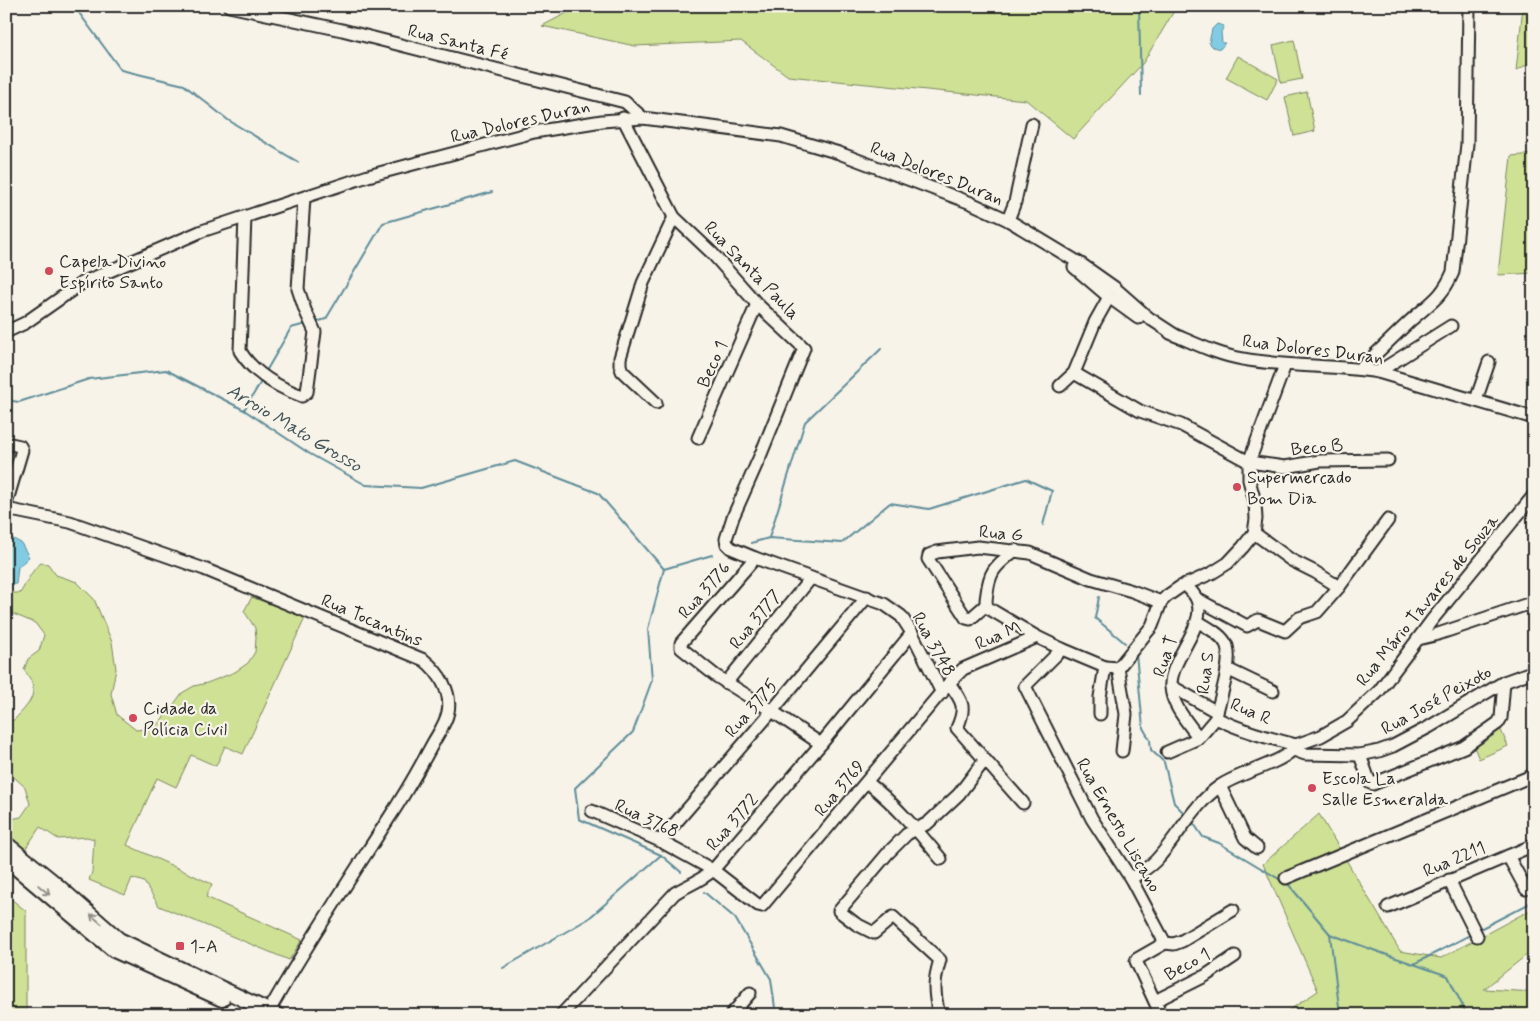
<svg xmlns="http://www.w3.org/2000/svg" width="1540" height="1021" font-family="Mynerve,sans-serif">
<rect width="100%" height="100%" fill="#f7f3e8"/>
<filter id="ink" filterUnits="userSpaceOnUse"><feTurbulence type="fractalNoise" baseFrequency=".02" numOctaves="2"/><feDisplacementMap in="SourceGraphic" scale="10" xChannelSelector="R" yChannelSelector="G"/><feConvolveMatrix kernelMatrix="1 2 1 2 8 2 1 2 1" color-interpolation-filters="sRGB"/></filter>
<g filter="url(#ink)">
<g fill="#cee195" stroke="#7c8660">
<path d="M580,6H1177L1143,63L1073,139L1026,100L788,76L741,41L635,46L542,26Z"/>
<path d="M1523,6H1534V60L1516,71Z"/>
<path d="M1294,40L1302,79L1281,83L1273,45Z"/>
<path d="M1238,56L1278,79L1267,100L1226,78Z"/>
<path d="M1307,92L1315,131L1294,136L1285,97Z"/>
<path d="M1534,154V273L1498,275L1511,156Z"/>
<path d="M41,563L48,564L56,575L77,582L94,599L112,642L116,669L111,694L117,715L136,730L154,728L169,711L182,693L194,686L207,683L235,672L248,663L255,652L256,638L255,628L244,611L252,597L305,618L243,754L225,746L216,766L191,755L176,787L157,778L127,845L212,884L206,897L302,940L289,960L159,906L144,882L132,878L125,895L89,880L92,872L94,839L87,837L58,839L40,827L24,851L6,836V820L21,817L30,804L25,787L6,770V721L14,720C30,703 42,692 24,670L28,659L39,651L44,635L35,623L6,611V591L12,593H20C27,583 31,570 41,563Z"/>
<path d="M1499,726L1508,746L1479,759L1472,742Z"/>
<path d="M1319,814L1400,951L1441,958L1534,908V949L1484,989L1534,992V1015H1282L1318,991L1263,864Z"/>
<path d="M6,895L26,911V1015H6Z"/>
</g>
<g fill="#82cce3" stroke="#5f8c99">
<path d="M1217,24L1224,26L1221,32L1222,43H1225L1220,49L1213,47L1209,43L1212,29Z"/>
<path d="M6,535L21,543L29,557L18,567L16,584L6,586Z"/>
</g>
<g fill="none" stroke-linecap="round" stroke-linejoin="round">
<g stroke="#5f8c99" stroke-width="2">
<path d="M74,6L121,70L184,85L228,120L298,162"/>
<path d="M1139,6L1141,95"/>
<path d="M316,322L326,319L383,223L492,192"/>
<path d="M265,373L291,328L306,324"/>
<path d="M6,400L19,402L89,379L166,370L244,410L310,454L366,485L421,488L515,461L598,493L664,569L712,555"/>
<path d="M244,410L262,380"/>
<path d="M769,538L805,422L881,349"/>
<path d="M751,543L769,538L842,543L890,503L929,509L1026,479L1052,491L1043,525"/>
<path d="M664,569L648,629L652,680L633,732L575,788L579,819L661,855L681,872"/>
<path d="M1099,597L1095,618L1125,643"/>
<path d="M1136,653L1143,728L1150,740L1151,750L1164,762L1174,803L1183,812"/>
<path d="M1192,821L1203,837L1219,843L1289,885L1330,934L1376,951L1448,976L1467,1015"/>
<path d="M704,892L735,918L771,979L776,1015"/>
<path d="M1478,930L1534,901"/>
<path d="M1330,934L1340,1015"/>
<path d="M1414,964L1472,934"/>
<path d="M503,968L588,919L661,855"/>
</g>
<defs>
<g id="minor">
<path d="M229,6L342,30L625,102L643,118"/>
<path d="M623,118L674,217L712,253L757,304L804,348L761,454L733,517L726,539L727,544L731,548L755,558L884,604L901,616L912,633L942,693"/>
<path d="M245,217L240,351C254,374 277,387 302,396L307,392L315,332L305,310L298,289L304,198"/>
<path d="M1008,220L1015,202L1032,124"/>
<path d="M1074,267L1109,297L1138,318"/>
<path d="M6,332L25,323L82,283L202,231L368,176L534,132L602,121L643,118L781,136L839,153L971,203L1008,220L1081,264L1115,288L1149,318L1175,335"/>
<path d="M1170,333C1194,343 1218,355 1243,359C1288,367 1333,365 1378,372L1534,418"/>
<path d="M1360,369C1377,353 1393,337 1410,321C1430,303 1442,298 1453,272L1467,144L1469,6"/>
<path d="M1378,372L1451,326"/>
<path d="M1074,373L1140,411L1181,425L1249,462L1285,467L1320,461L1388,460"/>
<path d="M1060,386L1074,373L1095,322L1109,297"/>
<path d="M1476,400L1489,362"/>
<path d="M656,403L622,371L620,365V358L643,283L674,217"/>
<path d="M698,438L757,304"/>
<path d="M6,443L20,446L22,450L6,504"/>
<path d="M6,509L70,522L204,569L424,660C439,672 452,692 448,712C446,723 438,734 433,743C419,769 405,794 389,818C348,882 306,945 269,1011"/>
<path d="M1254,533L1291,560L1315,572L1339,587"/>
<path d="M1015,550C997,566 990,568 987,593C986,599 985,604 988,608L1037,637L1062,649L1105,667L1118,668"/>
<path d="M755,558L681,643V648L716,676L772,711L821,744"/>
<path d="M1185,584C1189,589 1195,594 1197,600C1208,625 1169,659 1171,687C1172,706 1188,723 1199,738"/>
<path d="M1197,599L1247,626L1258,620L1285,631L1299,618L1317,612L1339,587L1388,520"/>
<path d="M986,605L970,619L966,618L928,559L929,555L937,552L978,547L1030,553L1091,579L1132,591L1161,602"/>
<path d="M1197,621C1207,627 1223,635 1227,646C1232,663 1221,695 1217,712"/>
<path d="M1418,639L1435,635L1534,602"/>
<path d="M1062,649L1025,686L1092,819L1131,879L1165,943L1137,959L1136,961L1161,1015"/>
<path d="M1118,668L1152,626L1161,602L1167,596L1180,587L1212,573L1228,563L1243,547L1254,533L1256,519L1255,502L1249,480V462L1285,365"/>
<path d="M1118,668L1126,714L1122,751"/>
<path d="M1227,669L1273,691"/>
<path d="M726,683L811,578"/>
<path d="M949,683L963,669L1037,637"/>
<path d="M1171,686L1217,712L1216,718C1242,731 1269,738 1296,745"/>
<path d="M1100,714V697L1105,667"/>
<path d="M1294,750L1305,754L1360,755L1379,751L1393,746L1429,727L1504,682L1534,671"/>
<path d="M1167,752L1199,738L1216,718"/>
<path d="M1360,755L1370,783L1373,784L1464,747L1498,723L1501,718L1504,682"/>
<path d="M867,782C895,804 918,831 941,859"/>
<path d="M1220,786L1245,838L1257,848"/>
<path d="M592,811L660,841L713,870L758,905L762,906L949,683C962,701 967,706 957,728L1023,803"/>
<path d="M660,841L772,711L867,597"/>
<path d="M1508,856L1526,889"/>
<path d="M1286,878L1534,775"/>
<path d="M1131,879C1140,872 1151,867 1158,858C1179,835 1194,804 1220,786C1237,773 1289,762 1296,745L1321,736L1347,721L1379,691L1432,620L1534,495"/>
<path d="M1449,880L1477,936"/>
<path d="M1388,907L1534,845"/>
<path d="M1165,943L1174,944L1182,941L1233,910"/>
<path d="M1155,1001L1205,976L1235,956"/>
<path d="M561,1015L675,893C688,885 701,881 713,870L821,744L912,633"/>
<path d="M731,1015L750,993"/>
<path d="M939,1015C934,993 933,982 940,960L893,917L874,933L856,924L839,911L888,853L907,834L928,823L959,794L984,761"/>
</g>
<g id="major">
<path d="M6,844L53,882L119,940L277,1015"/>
<path d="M6,859L114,950L222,999"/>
</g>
</defs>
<use href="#minor" stroke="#2b2b2b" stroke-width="15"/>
<use href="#major" stroke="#2b2b2b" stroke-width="18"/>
<use href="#minor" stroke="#f7f3e8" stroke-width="11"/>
<use href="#major" stroke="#f7f3e8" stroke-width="14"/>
</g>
<defs><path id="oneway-shaft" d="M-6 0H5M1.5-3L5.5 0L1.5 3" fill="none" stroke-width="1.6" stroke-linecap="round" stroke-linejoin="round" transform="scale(1.25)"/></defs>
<g stroke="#918f8a">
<use href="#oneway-shaft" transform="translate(44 890) rotate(40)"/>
<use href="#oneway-shaft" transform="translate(96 919) rotate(-139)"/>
</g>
</g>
<g fill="#d1495b" stroke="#f7f3e8" stroke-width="2">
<circle cx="49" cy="271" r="5"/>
<circle cx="1237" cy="487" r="5"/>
<circle cx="133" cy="718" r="5"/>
<circle cx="1312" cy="788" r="5"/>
<rect x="175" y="941" width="10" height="10" rx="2.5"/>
</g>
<g text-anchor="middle" stroke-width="4.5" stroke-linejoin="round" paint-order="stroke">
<g font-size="18" fill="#2b2b2b" stroke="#f7f3e8">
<text transform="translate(458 42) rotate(14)" y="6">Rua Santa Fé</text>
<text transform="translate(520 121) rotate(-13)" y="6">Rua Dolores Duran</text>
<text transform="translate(937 173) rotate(22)" y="6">Rua Dolores Duran</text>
<text transform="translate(752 270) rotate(46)" y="6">Rua Santa Paula</text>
<text transform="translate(1313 349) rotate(7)" y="6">Rua Dolores Duran</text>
<text transform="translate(712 364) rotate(-66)" y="6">Beco 1</text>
<text transform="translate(1317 447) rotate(-5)" y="6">Beco B</text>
<text transform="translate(1001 533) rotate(5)" y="6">Rua G</text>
<text transform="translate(704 590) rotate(-49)" y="6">Rua 3776</text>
<text transform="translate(1427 600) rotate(-51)" y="6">Rua Mário Tavares de Souza</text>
<text transform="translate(755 619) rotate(-51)" y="6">Rua 3777</text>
<text transform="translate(372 620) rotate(23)" y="6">Rua Tocantins</text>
<text transform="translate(998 635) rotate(-23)" y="6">Rua M</text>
<text transform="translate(934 644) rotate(61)" y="6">Rua 3748</text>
<text transform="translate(1165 656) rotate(-71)" y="6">Rua T</text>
<text transform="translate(1205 673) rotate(-83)" y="6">Rua S</text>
<text transform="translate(1436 700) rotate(-29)" y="6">Rua José Peixoto</text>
<text transform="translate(751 708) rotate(-49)" y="6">Rua 3775</text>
<text transform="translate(1251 711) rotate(23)" y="6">Rua R</text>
<text transform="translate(839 788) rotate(-50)" y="6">Rua 3769</text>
<text transform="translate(647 818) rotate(25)" y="6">Rua 3768</text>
<text transform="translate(732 822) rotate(-49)" y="6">Rua 3772</text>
<text transform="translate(1119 825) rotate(60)" y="6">Rua Ernesto Liscano</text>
<text transform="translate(1454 859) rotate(-23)" y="6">Rua 2211</text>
<text transform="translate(1187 964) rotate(-29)" y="6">Beco 1</text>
</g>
<g font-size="18" fill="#2b2b2b" stroke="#f7f3e8" text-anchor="start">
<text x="59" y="267">Capela Divino<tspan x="59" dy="21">Espírito Santo</tspan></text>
<text x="1247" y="483">Supermercado<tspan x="1247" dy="21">Bom Dia</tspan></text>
<text x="143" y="714">Cidade da<tspan x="143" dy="21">Polícia Civil</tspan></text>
<text x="1322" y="784">Escola La<tspan x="1322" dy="21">Salle Esmeralda</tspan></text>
<text x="190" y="952">1-A</text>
</g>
<g font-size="19" font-style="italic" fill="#415359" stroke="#f7f3e8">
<text transform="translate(295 427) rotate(31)" y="7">Arroio Mato Grosso</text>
</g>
</g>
<rect width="1540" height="1021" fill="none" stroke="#f7f3e8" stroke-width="25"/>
<rect x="12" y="12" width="1515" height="996" fill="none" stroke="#2b2b2b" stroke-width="2" filter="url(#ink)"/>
</svg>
